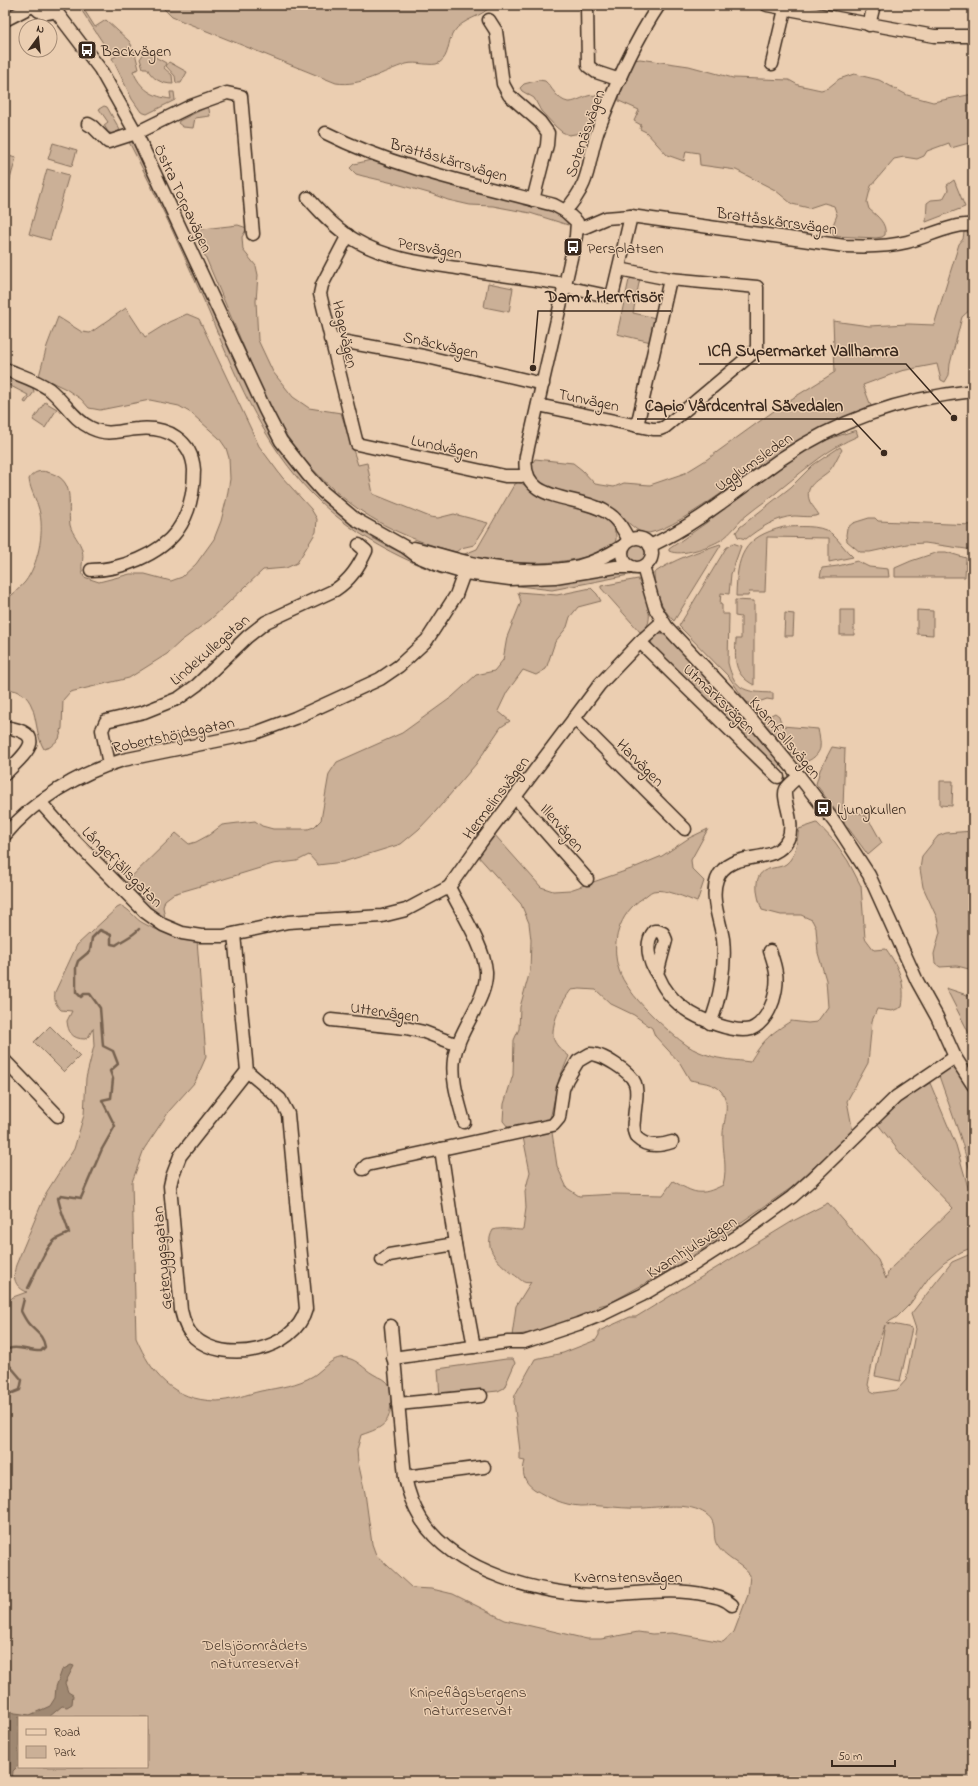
<svg xmlns="http://www.w3.org/2000/svg" width="978" height="1786" font-family="'Indie Flower',sans-serif">
<rect width="100%" height="100%" fill="#ebceb1"/>
<filter id="ink" filterUnits="userSpaceOnUse"><feTurbulence type="fractalNoise" baseFrequency=".025" numOctaves="2"/><feDisplacementMap in="SourceGraphic" scale="8" xChannelSelector="R" yChannelSelector="G"/><feConvolveMatrix kernelMatrix="1 2 1 2 8 2 1 2 1" color-interpolation-filters="sRGB"/></filter>
<g filter="url(#ink)">
<g fill="#cbb097" stroke="#836d5a" fill-rule="evenodd">
<path d="M78,5H84L83,8L95,27L106,20L129,41L132,46L111,55Z"/>
<path d="M160,5H491C483,18 463,17 453,33C447,42 450,56 439,63C432,67 416,61 406,64C383,71 361,87 336,83L172,17Z"/>
<path d="M134,49L139,69L133,71C140,89 153,97 171,99L170,92H174L175,100L147,114L141,112L132,99L112,58Z"/>
<path d="M144,53H148L166,63L164,68L172,75L173,84C162,84 152,79 147,68H143L140,59Z"/>
<path d="M640,59L689,66L733,78L789,80L798,85L821,90L828,88L839,79L854,74L879,80L907,95L933,102L973,94V148H971L969,143L951,148L949,143L927,151L924,156L917,159L904,157L894,159L871,186L867,202L869,209C877,216 887,223 885,235L882,237L876,238L834,236L831,230L837,215L834,206L824,203L809,208L792,204L775,190L736,170L700,165L699,153L686,151L684,161L667,155L646,132L640,129L641,125L634,121L639,110L619,101V98L631,64L634,60Z"/>
<path d="M169,62L187,72L181,83H176L175,76L166,66Z"/>
<path d="M539,80L545,81C552,87 557,100 568,102C579,103 593,87 602,101L593,127L587,132L569,135L562,132L555,126L541,111L534,98L522,91L520,88L524,84Z"/>
<path d="M104,106L107,107L120,130L113,134L108,132L104,125L108,122L99,109Z"/>
<path d="M207,107L209,109L210,116L195,118L193,128L183,127L178,123L179,121Z"/>
<path d="M132,141L279,447C305,483 335,516 373,538C396,552 422,561 446,573L441,574C385,553 334,523 296,476C254,425 230,362 205,303C181,248 156,194 129,142Z"/>
<path d="M53,143L77,150L72,166L48,159Z"/>
<path d="M5,155L16,158L5,197Z"/>
<path d="M371,160L425,178L551,210L565,218L568,225L530,213L493,206L470,205L448,200L432,194L393,183L363,176L356,174L350,168L354,164Z"/>
<path d="M47,169L69,175L50,240L29,234Z"/>
<path d="M954,180L965,207L926,222L927,203L931,200L943,199L948,190L947,185Z"/>
<path d="M238,225L247,228L242,237L243,250L256,266L258,275L256,301L258,340L273,372L293,397L309,408L341,413L358,465L367,463L373,494L430,517L438,518L454,514L488,523L474,545L461,548L456,552C372,532 309,482 269,406L194,230Z"/>
<path d="M964,232H973V307L962,317L950,364L949,375L945,382L941,380L937,364L901,371L863,385L871,406C840,419 810,432 781,451C758,466 668,537 644,533C636,532 620,514 611,508C603,503 594,501 585,499C565,493 537,491 530,468L535,459L573,463L582,470L595,484L614,487L624,483L650,485L685,473L706,460L785,403L835,372L833,321L869,326L909,324L934,325L959,244L963,239Z"/>
<path d="M634,276L640,278L633,313L656,318L651,342L617,334L629,280Z"/>
<path d="M488,283L513,288L509,312L484,307Z"/>
<path d="M126,308L145,337L169,322L187,314L199,319L259,446L282,477L311,509L317,519L316,532L297,563L286,568L263,570L210,620L181,641L167,654L129,678L70,692L63,700L62,728L59,739L50,747L44,749C31,728 42,690 5,689V601C12,595 19,589 25,582C38,565 44,534 40,514C38,501 30,491 29,479C33,472 40,470 47,472C77,479 67,503 70,525C72,534 80,541 82,550C85,559 79,567 84,577L99,582L130,574H145L171,581L182,577L196,564L214,539L221,521L227,497L230,479L229,458L226,448L219,438L191,413L179,406L150,400L100,410L89,408L81,399L66,389L39,376L47,346L58,317L82,332L90,333Z"/>
<path d="M5,373L32,385L34,392L26,403L24,402L28,395L5,383Z"/>
<path d="M45,402L57,409L45,428L33,420Z"/>
<path d="M856,430L858,436C829,448 808,467 783,487C772,497 759,505 747,515C738,522 731,534 721,540C709,547 681,557 669,551V549L706,523L755,483L798,453L820,442Z"/>
<path d="M840,447L842,450C837,456 835,465 829,471C819,480 803,485 810,502C813,507 816,510 819,515C810,518 802,516 794,516C777,517 758,529 746,539L738,537L736,532L740,527L791,487L813,465Z"/>
<path d="M518,482C528,485 535,495 546,499C565,506 589,509 606,520C611,524 617,532 616,539C615,547 607,549 601,552C558,568 506,564 462,555L477,549L514,485Z"/>
<path d="M869,518H875L878,521L973,525V550L925,543L907,544L870,552H860L847,541L846,535L847,528L853,523Z"/>
<path d="M784,527C798,527 819,524 831,533C839,540 845,550 853,557L829,562V538L767,537L765,592H749L748,596H736C737,557 742,537 784,527Z"/>
<path d="M733,543L741,546L731,574L729,594L721,593L720,604L722,605V614H729L728,663C735,692 747,692 773,693V700L767,699L753,704L746,702L729,677L679,626L726,548Z"/>
<circle cx="637" cy="553" r="9"/>
<path d="M720,544L721,545L674,621C662,610 654,590 654,573C674,559 697,552 720,544Z"/>
<path d="M938,552H946L966,558L965,577H895V568L911,561Z"/>
<path d="M857,561L869,567L888,569L889,577H820L822,568L838,566Z"/>
<path d="M620,570L634,574L552,590L477,581Z"/>
<path d="M638,579C644,592 659,624 640,632L601,588V586Z"/>
<path d="M591,588L597,594L601,601L578,607L570,617L567,627L555,642L546,669L536,675L523,670L507,692L498,711L510,721L501,727L476,764L436,811L419,829L401,844L343,862L318,865L309,855L297,861L273,864L211,883L173,894L165,900L163,907L165,918L163,919L157,917L124,884L176,833L189,844L196,842L209,835L222,825L255,821L262,826L273,829H308L314,827L321,820L329,774L337,762L402,733L452,697L476,675L494,671L503,660L507,637L521,602L518,592L557,595Z"/>
<path d="M735,600L754,601V685C733,674 735,660 736,639H741V617L735,616Z"/>
<rect x="840" y="610" width="14" height="25"/>
<path d="M917,610L933,611V635L917,634Z"/>
<path d="M785,613L794,614L793,636H784Z"/>
<path d="M655,633L665,635L732,704L782,764L778,769L742,731L652,647C651,641 651,638 655,633Z"/>
<path d="M775,713L779,716L782,726L818,729C819,735 821,742 820,748C818,757 805,765 798,761L764,723L765,718Z"/>
<path d="M832,747L845,749L843,808L854,813L864,814L872,825L882,843L868,855L816,784L820,770Z"/>
<path d="M940,781H953L952,806L940,805Z"/>
<path d="M817,823L835,842L848,861L861,886L865,938L874,950L886,949C899,967 906,984 902,1007L892,1011L877,1009L872,1021L868,1063L847,1101L853,1132L791,1188L685,1261L610,1303L598,1306L596,1311L542,1331L512,1336L516,1306L531,1282C523,1285 520,1278 513,1274C500,1264 482,1249 493,1230C503,1227 513,1230 523,1230L526,1208L525,1192L530,1172L521,1127H508L503,1121L504,1104L513,1075L514,1040L519,1029L520,1007L530,971L531,940L529,923L521,904L477,855L494,834L541,887L553,891L570,890L631,869L662,856L689,838L708,829L691,860L692,869L704,881L697,902C686,898 665,888 653,891C650,892 646,896 643,898C619,913 610,944 619,970C626,994 668,1032 688,1046C694,1050 701,1053 708,1055C720,1060 737,1060 750,1062C763,1040 770,1034 791,1021L808,1023L817,1022L828,1007L826,980L818,953L816,928L812,920L801,915H781L762,910C758,899 751,876 766,870C773,867 780,868 786,864C796,857 797,840 799,829ZM580,989L596,990L611,1004L634,1015L652,1028L655,1036L680,1063L690,1080C699,1082 715,1083 721,1091C731,1103 724,1119 723,1133C722,1151 728,1166 723,1185C700,1197 694,1193 673,1181L663,1195L616,1194L579,1196L567,1188L557,1166L550,1119L559,1079L569,1056C563,1051 557,1047 554,1040C549,1026 563,1000 571,990Z"/>
<path d="M973,831V970L957,966L940,967L935,963L934,954L940,932L937,918L923,887L920,869L922,856L938,836L946,833Z"/>
<path d="M121,906C130,909 135,919 143,923C160,933 179,936 197,940L206,1057L195,1082L170,1110L144,1149L132,1182L136,1338C152,1375 173,1400 216,1401C229,1401 248,1394 261,1391C278,1388 298,1385 313,1376C324,1369 333,1355 347,1358C358,1360 364,1369 373,1374C377,1377 382,1377 386,1381C391,1385 391,1392 391,1397C391,1423 385,1427 361,1435L357,1450L358,1462L365,1493L372,1544L376,1555L412,1588L432,1589L453,1594L505,1620L587,1639H601L638,1632L652,1634L672,1633L723,1642L734,1632L748,1595L750,1575C741,1563 724,1558 717,1545C711,1535 719,1523 706,1514C689,1502 663,1507 644,1508C629,1509 615,1507 601,1506C594,1505 587,1506 580,1506C564,1505 548,1498 534,1489C524,1482 521,1473 525,1461L520,1460V1451L514,1401L515,1395L535,1359L563,1353L596,1340L599,1335V1331L630,1317H636L793,1221L828,1203L878,1260L886,1279L889,1270L953,1208L901,1154L877,1123L905,1098L930,1083L956,1145L973,1205V1247L961,1252L944,1263L930,1276L910,1304L897,1317L887,1323L912,1328L900,1381L875,1376L885,1325L874,1353L868,1385L871,1391L875,1393L897,1390L906,1380L916,1329L911,1314L952,1262L973,1253V1781H5V1304L13,1297L27,1292C15,1287 12,1278 16,1265L46,1193L74,1149L84,1115L86,1078L94,1046L93,1028L89,1036L85,1039C72,1039 68,1032 67,1021L72,1011L61,1010C55,1004 54,1000 55,992L77,945L117,908ZM19,1717H147V1767H19Z"/>
<path d="M946,988L973,997V1041Z"/>
<path d="M50,1026L80,1056L64,1072L34,1042Z"/>
<path d="M949,1068L960,1071L973,1089V1181L960,1136L938,1073Z"/>
<path d="M506,1359H513L515,1363L504,1388L498,1391L440,1397L438,1369Z"/>
</g>
<path fill="#9f8872" stroke="#776250" d="M71,1665L74,1666L65,1683L68,1692L73,1695L72,1704L67,1707L62,1706L49,1717H19V1765L13,1771L12,1781H5V1709L15,1713L30,1715L50,1706L55,1698L56,1687L62,1670Z"/>
<g fill="none" stroke-linecap="round" stroke-linejoin="round">
<g stroke="#776250" stroke-width="2.5">
<path d="M28,1288C35,1275 44,1249 55,1240C59,1237 64,1236 69,1233C66,1221 60,1210 58,1198L61,1195L81,1198L102,1149L115,1126L102,1100L111,1098L113,1079L110,1071L118,1064L113,1051L103,1046L100,1008L90,994H84L81,997L76,992V967L78,961L90,951L92,938L100,930L111,935V944L116,945C124,939 133,936 139,929"/>
<path d="M5,1351C14,1343 30,1352 41,1351L45,1347C43,1334 35,1332 28,1323C25,1319 23,1315 21,1311L24,1299"/>
<path d="M5,1360L22,1380L20,1390L5,1396"/>
</g>
<defs>
<g id="minor">
<path d="M34,5C40,16 53,16 59,5"/>
<path d="M587,5L588,66L596,72L620,80"/>
<path d="M767,5L934,36H973"/>
<path d="M55,10L100,69L136,133L265,410L281,441L308,475L323,492L355,519L405,547L417,556L441,566L465,573L510,579L555,577L616,567H632"/>
<path d="M5,20L34,5"/>
<path d="M489,20L496,31L503,84L509,95L540,122L548,133L547,145L533,200"/>
<path d="M869,25L874,5"/>
<path d="M772,64L786,5"/>
<path d="M88,124L93,127L108,142L136,133L191,106L227,93L241,96L253,234"/>
<path d="M326,133C397,169 478,185 554,205L565,211L577,222L576,236L526,456C519,504 578,494 606,512C617,518 623,529 629,540"/>
<path d="M308,198C322,214 337,230 355,240C387,259 422,263 457,268C493,274 529,279 565,284"/>
<path d="M565,211C594,180 586,160 600,125C616,84 634,42 659,5"/>
<path d="M577,228L585,227L606,218L631,216L845,246C866,247 887,247 907,242C927,237 953,223 973,225"/>
<path d="M348,235L322,285L320,294L357,444L505,476H521L527,474"/>
<path d="M565,287L608,296L613,292L631,216"/>
<path d="M330,339L423,356L543,384"/>
<path d="M5,369C19,375 36,380 49,389C64,401 74,420 91,428C111,437 119,430 138,429C167,426 192,440 194,470C194,491 189,514 177,531C159,555 120,570 91,570"/>
<path d="M538,405L653,429H660L665,427L753,353L757,348V287L670,279L619,269"/>
<path d="M637,426L670,279"/>
<circle cx="637" cy="553" r="15"/>
<path d="M650,546C699,523 737,490 781,459C838,420 905,398 973,391"/>
<path d="M414,548C432,552 449,558 467,562C502,570 543,574 579,566C595,562 610,554 623,546"/>
<path d="M643,567L655,608L666,626L739,704L799,776L836,824L869,875L917,981L937,1017L955,1057L973,1085"/>
<path d="M640,642L778,777"/>
<path d="M574,718L685,829"/>
<path d="M5,727C51,734 24,755 5,774"/>
<path d="M109,764L102,730L106,721L144,712L179,698L197,685L247,637L266,622L335,590C350,580 358,568 366,551L359,545"/>
<path d="M515,797L587,879"/>
<path d="M40,802L73,839L145,912L163,925L182,933L201,936H223L288,922L382,916L406,910L449,887L481,842L600,684L640,642L662,622"/>
<path d="M5,835C34,800 79,773 123,760L255,733L295,718L380,679L399,666L427,640L456,595L468,562"/>
<path d="M449,887C460,910 484,946 486,971C488,999 458,1030 454,1059C451,1080 459,1102 464,1122"/>
<path d="M234,934L247,1071L180,1156L172,1177L170,1186L181,1310C183,1319 187,1331 194,1337C224,1365 295,1351 306,1309L288,1114L280,1099L247,1071"/>
<path d="M657,974C649,963 644,943 654,931H658L663,933L666,940L657,974C660,978 661,983 664,987C669,995 678,1004 685,1009C698,1019 735,1034 751,1029C763,1024 769,1012 773,1001C779,981 777,971 770,951"/>
<path d="M331,1020L406,1028L424,1032L458,1045"/>
<path d="M710,1023C720,1000 726,964 723,939C720,920 710,898 717,879C730,847 774,868 788,839C796,821 781,799 786,789C789,784 795,780 799,776"/>
<path d="M5,1061L58,1116"/>
<path d="M441,1149L455,1244L474,1347"/>
<path d="M363,1169L367,1165L553,1125L559,1118L563,1089L567,1079L578,1061L590,1054C599,1054 607,1059 615,1064C644,1082 636,1090 634,1120C633,1127 633,1132 637,1138C646,1147 660,1146 672,1142"/>
<path d="M382,1260L389,1255L455,1244"/>
<path d="M391,1326L405,1477C408,1492 413,1506 421,1519C454,1572 543,1596 602,1595C638,1594 672,1587 707,1595C717,1597 724,1598 732,1605"/>
<path d="M393,1358L508,1342H524L578,1324L603,1314L642,1295L696,1263L738,1236L792,1197L812,1179L896,1097L955,1057"/>
<path d="M398,1404L481,1396"/>
<path d="M405,1477L484,1467"/>
</g>
</defs>
<use href="#minor" stroke="#3b2a1e" stroke-width="15"/>
<use href="#minor" stroke="#ebceb1" stroke-width="12"/>
</g>
</g>
<defs>
<symbol id="bus-square" viewBox="-11 -11 22 22"><rect x="-9" y="-9" width="18" height="18" rx="4" fill="#3b2a1e" stroke="#ebceb1"/><path d="M-5-6H5V4H4V6H2V4H-2V6H-4V4H-5ZM-3.5-4V0h7V-4ZM-3.5 1.2v1.5H-2V1.2ZM2 1.2v1.5H3.5V1.2Z" fill="#fff"/></symbol>
</defs>
<g fill-rule="evenodd">
<use href="#bus-square" x="76" y="39" width="22" height="22"/>
<use href="#bus-square" x="562" y="236" width="22" height="22"/>
<use href="#bus-square" x="812" y="797" width="22" height="22"/>
</g>
<g text-anchor="middle" stroke-width="3" stroke-linejoin="round" paint-order="stroke">
<g font-size="16" fill="#3b2a1e" stroke="#ebceb1" text-anchor="start">
<text x="101" y="56">Backvägen</text>
<text x="587" y="253">Persplatsen</text>
<text x="837" y="814">Ljungkullen</text>
</g>
<g font-size="16" fill="#3b2a1e" stroke="#ebceb1">
<text transform="translate(584 133) rotate(-71)" y="6">Sotenäsvägen</text>
<text transform="translate(449 159) rotate(16)" y="6">Brattåskärrsvägen</text>
<text transform="translate(184 198) rotate(65)" y="6">Östra Torpavägen</text>
<text transform="translate(777 220) rotate(8)" y="6">Brattåskärrsvägen</text>
<text transform="translate(430 247) rotate(10)" y="6">Persvägen</text>
<text transform="translate(346 334) rotate(77)" y="6">Hagevägen</text>
<text transform="translate(441 344) rotate(13)" y="6">Snäckvägen</text>
<text transform="translate(589 399) rotate(12)" y="6">Tunvägen</text>
<text transform="translate(445 446) rotate(12)" y="6">Lundvägen</text>
<text transform="translate(753 461) rotate(-35)" y="6">Ugglumsleden</text>
<text transform="translate(209 649) rotate(-41)" y="6">Lindekullegatan</text>
<text transform="translate(720 698) rotate(44)" y="6">Utmarksvägen</text>
<text transform="translate(173 734) rotate(-12)" y="6">Robertshöjdsgatan</text>
<text transform="translate(786 737) rotate(50)" y="6">Kvarnfallsvägen</text>
<text transform="translate(641 762) rotate(45)" y="6">Harvägen</text>
<text transform="translate(495 797) rotate(-53)" y="6">Hermelinsvägen</text>
<text transform="translate(563 827) rotate(49)" y="6">Illervägen</text>
<text transform="translate(123 866) rotate(45)" y="6">Långefjällsgatan</text>
<text transform="translate(385 1011) rotate(8)" y="6">Uttervägen</text>
<text transform="translate(691 1246) rotate(-32)" y="6">Kvarnhjulsvägen</text>
<text transform="translate(161 1258) rotate(-95)" y="6">Geteryggsgatan</text>
<text x="628" y="1582">Kvarnstensvägen</text>
</g>
<g font-size="16" fill="#513e30" stroke="#ebceb1">
<text x="255" y="1650">Delsjöområdets<tspan x="255" dy="18">naturreservat</tspan></text>
<text x="468" y="1697">Knipeflågsbergens<tspan x="468" dy="18">naturreservat</tspan></text>
</g>
</g>
<path fill="none" stroke="#3b2a1e" stroke-width="1.5" d="M533 368L538 311H671M954 418L906 364H699M884 453L852 419H637"/>
<g fill="#3b2a1e" stroke="#ebceb1" stroke-width="1.5">
<circle cx="533" cy="368" r="4"/>
<circle cx="954" cy="418" r="4"/>
<circle cx="884" cy="453" r="4"/>
</g>
<g font-size="17" text-anchor="middle" font-weight="bold" fill="#3b2a1e" stroke="#ebceb1" stroke-width="3" stroke-linejoin="round" paint-order="stroke">
<text x="604" y="302">Dam &amp; Herrfrisör</text>
<text x="803" y="356">ICA Supermarket Vallhamra</text>
<text x="744" y="411">Capio Vårdcentral Sävedalen</text>
</g>
<rect width="978" height="1786" fill="none" stroke="#ebceb1" stroke-width="20"/>
<rect x="10" y="10" width="958" height="1766" fill="none" stroke="#3b2a1e" stroke-width="1.5" filter="url(#ink)"/>
<rect x="18" y="1716" width="130" height="52" fill="#ebceb1" stroke="#a58c76"/>
<rect x="26" y="1729" width="20" height="6" fill="#ebceb1" stroke="#a58c76"/>
<text x="54" y="1736" font-size="12" fill="#3b2a1e">Road</text>
<rect x="26" y="1746" width="20" height="12" fill="#cbb097" stroke="#a58c76"/>
<text x="54" y="1756" font-size="12" fill="#3b2a1e">Park</text>
<g transform="translate(38 38) rotate(15)"><circle r="19" fill="#ebceb1" stroke="#a58c76"/>
<path d="M0-3L7 15L0 10L-7 15Z" fill="#3b2a1e"/>
<text y="-6" font-size="11" font-weight="bold" text-anchor="middle" fill="#3b2a1e">N</text>
</g>
<path d="M832 1760v6h63v-6" fill="none" stroke="#3b2a1e" stroke-width="2"/>
<text x="838" y="1760" font-size="12" fill="#3b2a1e" stroke="#ebceb1" stroke-width="3" paint-order="stroke">50 m</text>
</svg>
